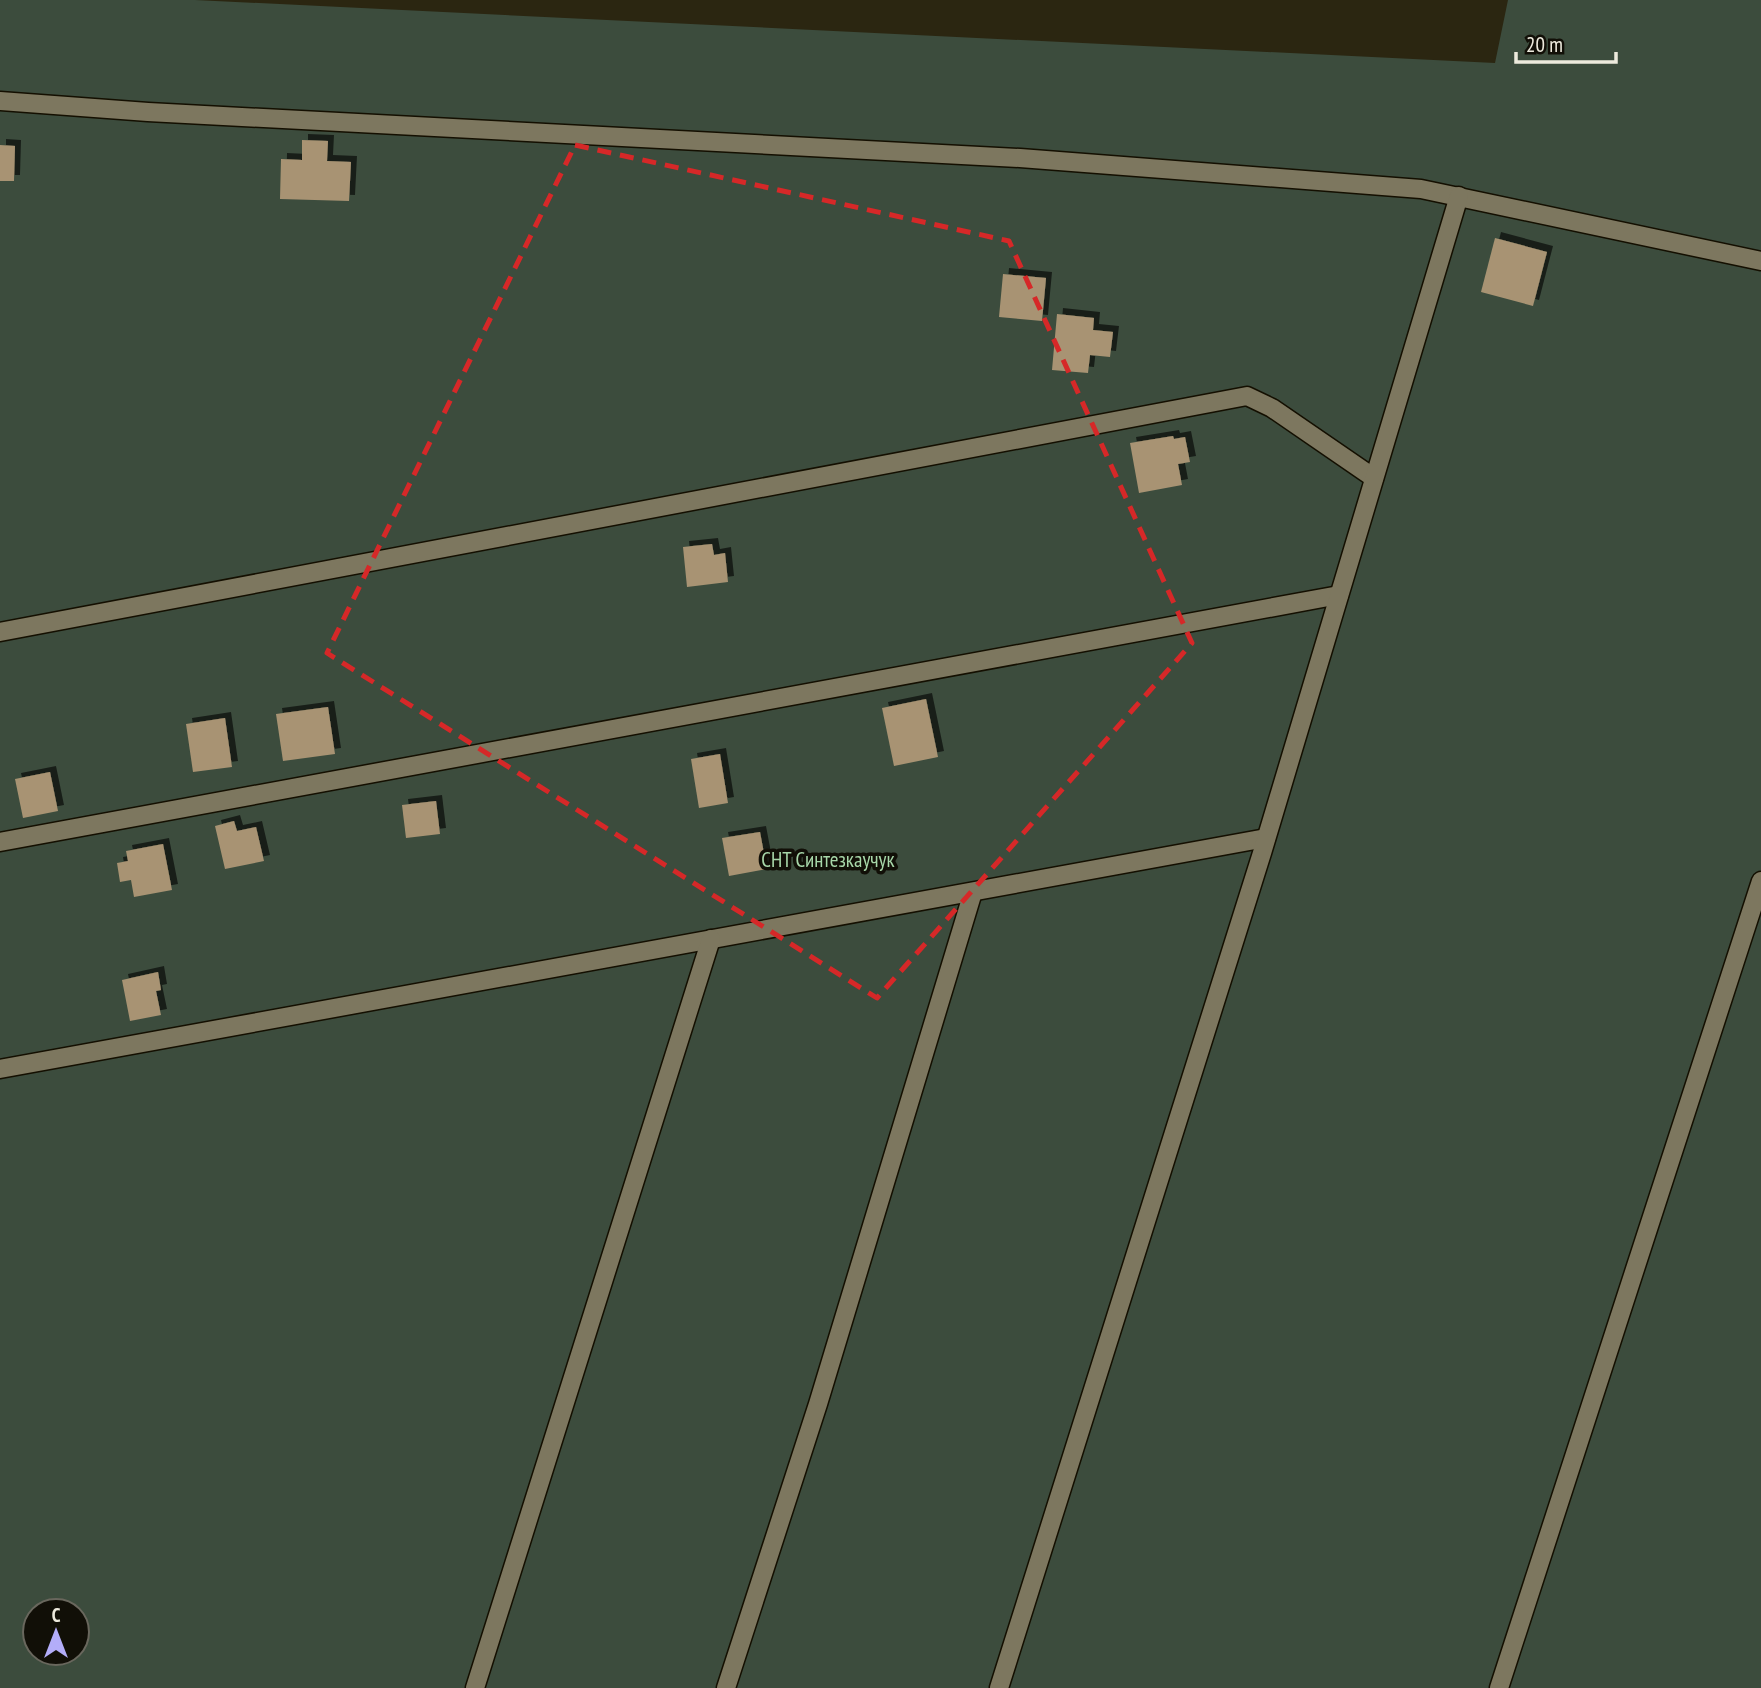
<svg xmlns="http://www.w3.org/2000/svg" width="1761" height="1688" font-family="'PT Sans Narrow',sans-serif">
<defs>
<filter id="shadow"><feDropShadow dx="6" dy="-6" stdDeviation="0" flood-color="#0009"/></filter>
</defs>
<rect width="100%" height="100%" fill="#2b2611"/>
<path fill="#3c4c3d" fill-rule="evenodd" d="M0,0H195L1495,63L1508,0H1761V1688H0ZM35,1611H77V1653H35Z"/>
<g fill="#a89373" filter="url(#shadow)">
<path d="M302,140L328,141L327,161L351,162L349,201L280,199L281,159L302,160Z"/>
<path d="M0,145L15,146L14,181H0Z"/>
<path d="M1495,238L1547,252L1533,306L1481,292Z"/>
<path d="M1003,274L1046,278L1042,321L999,317Z"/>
<path d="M1057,314L1094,318L1093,330L1113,332L1110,357L1090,355L1088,373L1052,370Z"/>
<path d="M1173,436L1174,439L1185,437L1190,462L1178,464L1182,485L1139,493L1130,443Z"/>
<path d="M712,544L714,555L725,553L728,582L687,587L683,547Z"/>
<path d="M926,699L938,757L894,766L882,708Z"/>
<path d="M328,707L335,754L283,761L276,714Z"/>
<path d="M225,718L232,767L193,772L186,724Z"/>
<path d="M720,754L728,803L699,808L691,759Z"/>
<path d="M50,772L58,811L23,818L15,779Z"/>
<path d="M436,801L440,834L406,838L402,805Z"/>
<path d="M234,821L237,831L256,827L264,861L225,869L215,826Z"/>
<path d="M760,832L767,869L729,876L722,838Z"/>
<path d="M163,844L172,890L134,897L131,880L120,882L117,863L128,861L126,851Z"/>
<path d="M158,972L161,990L156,991L161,1015L130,1021L122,980Z"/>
</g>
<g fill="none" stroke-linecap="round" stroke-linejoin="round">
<defs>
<g id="minor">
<path d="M0,101L148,112L1020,158L1421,189L1761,261"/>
<path d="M0,632L1247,396L1272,408L1374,478"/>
<path d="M0,842L1339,595"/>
<path d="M0,1069L1266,838"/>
<path d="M475,1688L711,939"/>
<path d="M726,1688L818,1404L973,892"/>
<path d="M999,1688L1262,853L1459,196"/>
<path d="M1499,1688L1761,881"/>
</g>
</defs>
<use href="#minor" stroke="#140f00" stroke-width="21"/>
<use href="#minor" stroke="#7d775f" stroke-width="18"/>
</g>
<path fill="none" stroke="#d62828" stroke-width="5" stroke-dasharray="14 9" stroke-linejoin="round" d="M575,145L1009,241L1192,643L877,998L327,653Z"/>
<g text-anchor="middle" stroke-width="7" stroke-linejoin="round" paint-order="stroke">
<g font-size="21" fill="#a7d7a9" stroke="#110f07">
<text x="828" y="867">СНТ Синтезкаучук</text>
</g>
</g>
<g transform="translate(56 1632)"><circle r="33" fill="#110f07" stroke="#69675d" stroke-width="2"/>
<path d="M0-5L12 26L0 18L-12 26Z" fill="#b3adf9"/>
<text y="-10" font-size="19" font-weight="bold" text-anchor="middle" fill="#edeadd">С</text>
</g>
<path d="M1516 52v10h100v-10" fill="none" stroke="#edeadd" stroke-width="3.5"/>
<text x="1526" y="52" font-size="21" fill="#edeadd" stroke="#110f07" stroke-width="5" paint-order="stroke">20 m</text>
</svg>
